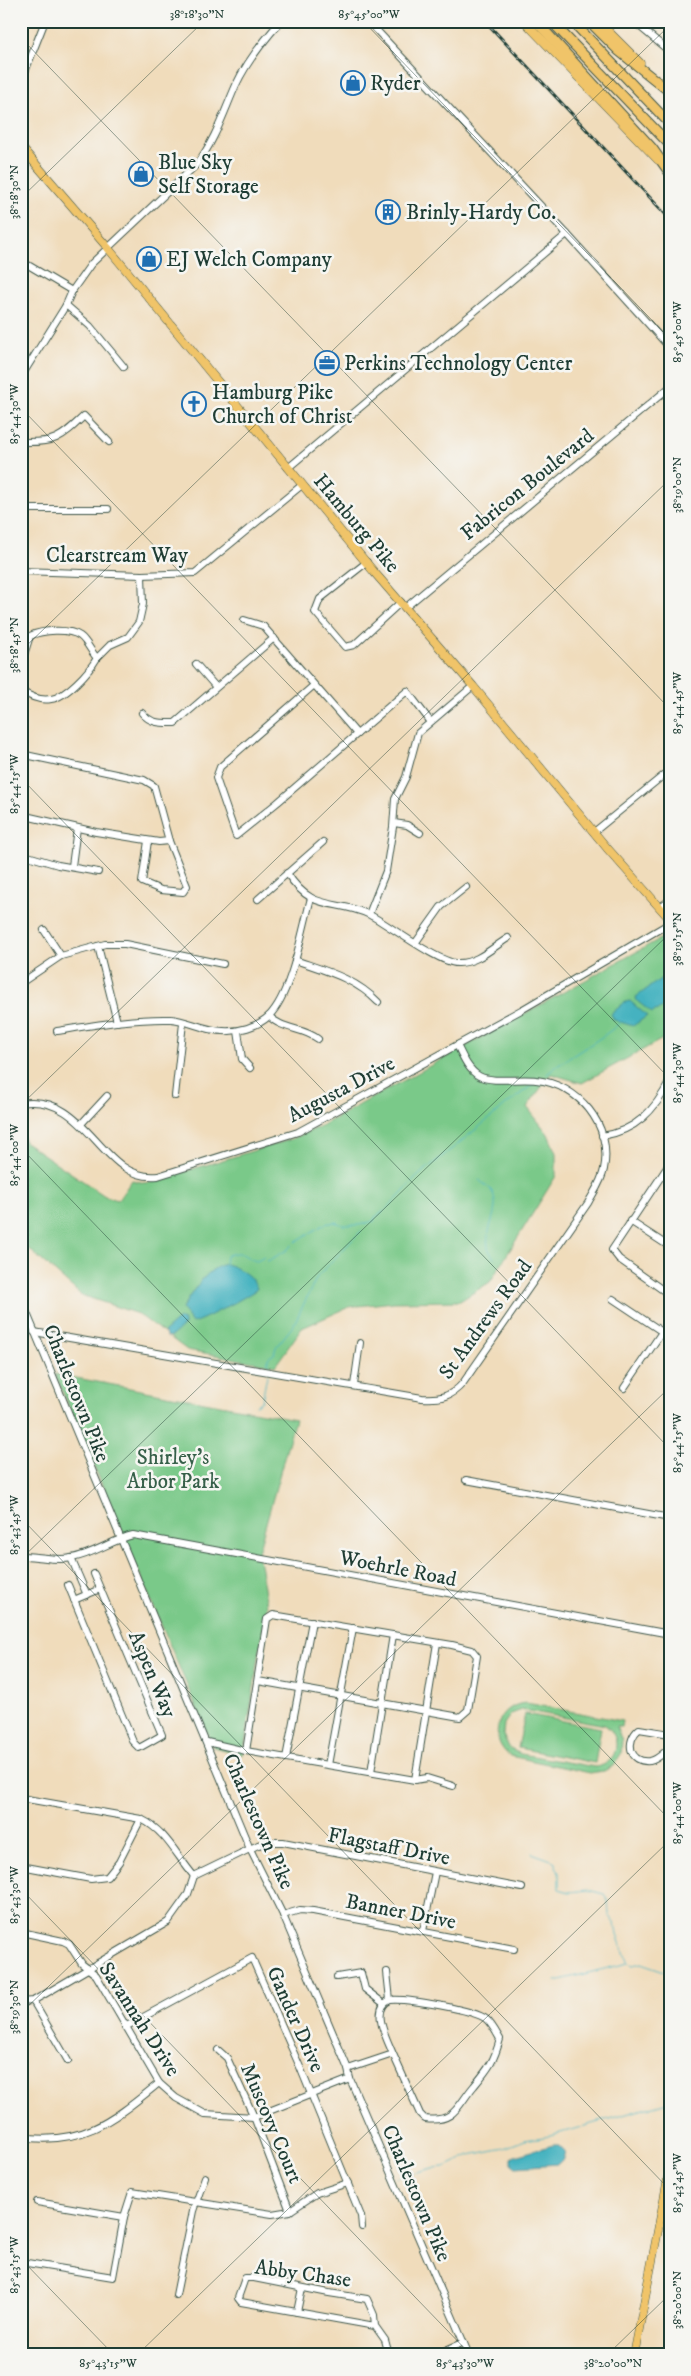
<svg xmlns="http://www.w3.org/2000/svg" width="691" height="2376" font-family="'IM FELL DW Pica',serif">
<rect width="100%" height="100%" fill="#f6f6f2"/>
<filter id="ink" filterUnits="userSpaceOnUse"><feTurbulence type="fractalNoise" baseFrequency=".02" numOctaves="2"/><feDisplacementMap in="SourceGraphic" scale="10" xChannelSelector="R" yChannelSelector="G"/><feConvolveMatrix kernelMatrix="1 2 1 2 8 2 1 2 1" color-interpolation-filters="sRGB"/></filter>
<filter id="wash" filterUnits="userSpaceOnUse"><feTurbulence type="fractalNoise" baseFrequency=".0096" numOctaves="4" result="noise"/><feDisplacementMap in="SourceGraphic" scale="20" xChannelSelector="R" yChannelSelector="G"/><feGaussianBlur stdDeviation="1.12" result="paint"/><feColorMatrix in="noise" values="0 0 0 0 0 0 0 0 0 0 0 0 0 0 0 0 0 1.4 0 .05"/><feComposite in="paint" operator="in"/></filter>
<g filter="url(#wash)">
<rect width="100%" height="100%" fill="#f0dcbb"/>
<g fill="#7ac989" stroke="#4c835e" fill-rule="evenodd">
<path d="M667,935L670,938V1035L582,1083L551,1074L527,1107L548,1134L556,1153V1176L490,1282L460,1301L394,1302L349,1307L302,1328L275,1366L187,1350L138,1314L81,1295L21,1242V1133L25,1142L105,1196L118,1200L132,1180L146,1183L289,1140L321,1126Z"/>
<path d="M55,1374L295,1419L258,1552L267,1606L243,1755L213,1747Z"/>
<path d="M526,1703L623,1721L622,1727H616L622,1740L621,1754L613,1766L604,1771L590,1773L510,1756C487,1739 497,1705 526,1703ZM522,1710L605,1725C624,1738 617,1765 595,1767L521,1754L510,1749L503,1735L504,1724L511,1714Z"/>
<path d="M525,1714L601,1728L595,1763L518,1748Z"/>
</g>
<g fill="#44b2c0" stroke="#32787a">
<path d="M670,972V1003L652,1013L637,1001L636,997Z"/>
<path d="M630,1001L647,1016L633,1026L614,1020L611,1014L625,1002Z"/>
<path d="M225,1264C236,1266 255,1277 257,1289C248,1296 202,1321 192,1323L182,1309C191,1293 207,1268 225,1264Z"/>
<path d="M179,1319L184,1321V1325L172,1336L167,1337L164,1332Z"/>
<path d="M553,2145H559L565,2151L563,2159L558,2164L516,2167L512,2164V2158L515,2156Z"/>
</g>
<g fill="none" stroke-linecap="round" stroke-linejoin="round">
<g stroke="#44b2c0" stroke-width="1">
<path d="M547,1074C569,1055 598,1043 621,1022"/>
<path d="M479,1180C482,1183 488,1186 491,1190C503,1208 484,1229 488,1248C489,1251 492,1255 494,1258"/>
<path d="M295,1242L325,1224L335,1222L343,1225H359L374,1221L375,1217C394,1207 408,1183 425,1170C463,1141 498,1110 536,1082"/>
<path d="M225,1265L226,1256C243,1248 243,1258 257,1261L264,1257L268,1261L287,1250L292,1245"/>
<path d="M268,1365V1358L274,1354L276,1347L293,1326L317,1277L361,1231"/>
<path d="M256,1405L262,1401L267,1375"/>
<path d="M532,1853L554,1861L559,1873V1889L569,1892L588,1890L604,1894L608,1900L609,1915L615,1923L617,1935L628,1963"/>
<path d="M556,1981L628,1963L633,1965L641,1963L670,1973"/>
<path d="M396,2178L432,2168L445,2167L470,2155L504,2148L525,2140L550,2136L668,2102"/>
</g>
</g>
</g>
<g filter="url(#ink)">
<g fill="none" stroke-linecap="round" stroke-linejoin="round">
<defs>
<g id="minor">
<path d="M368,21L567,234L670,348"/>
<path d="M633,21L670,52"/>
<path d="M21,82L45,21"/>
<path d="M21,264L28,265L72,291"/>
<path d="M66,305L90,326L124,367"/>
<path d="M21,377L66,305L72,291L91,264L196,165C215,141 224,112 236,85C247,61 264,40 281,21"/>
<path d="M21,442C55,443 60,439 84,416L109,442"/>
<path d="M288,468L567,234"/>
<path d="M21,509H108"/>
<path d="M367,562L320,599L315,612L345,647L354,645L401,602"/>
<path d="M21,571L142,575L195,573L302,485"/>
<path d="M406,607L670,387"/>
<path d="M244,620L263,626L357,734"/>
<path d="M97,658L110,645L128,637L139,622L143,604L142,575"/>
<path d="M21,664L30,636C42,630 69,628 80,636C87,641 91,652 97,658C89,672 66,697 51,699C41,701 29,696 21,691"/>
<path d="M196,664L215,686"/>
<path d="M313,686L220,767L216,778L236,836L278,802L407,691L430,721"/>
<path d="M142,713C151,724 162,723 175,723L274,638"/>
<path d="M21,754L144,780L154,786L169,841L187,886L183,892L161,890L142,882L148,841"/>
<path d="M21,815L96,832L159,842L169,841"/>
<path d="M394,823L407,825L420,833"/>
<path d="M594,832L670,770"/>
<path d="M21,854L58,865L98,872"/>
<path d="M72,866L77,828"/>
<path d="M287,873C313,914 335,898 370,915C389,925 439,963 457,963C476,964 492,948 508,938"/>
<path d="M258,899L323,842"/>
<path d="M660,907L670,900"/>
<path d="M369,914L386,871L393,827L395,799L406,777L418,733L473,686"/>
<path d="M44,930L61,956"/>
<path d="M416,942L441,907L466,887"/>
<path d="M98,946L117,1022"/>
<path d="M295,960C326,971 355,978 378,1002"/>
<path d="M21,983L61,956L105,944H125L223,964"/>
<path d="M269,1016C282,1030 303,1027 318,1039"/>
<path d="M57,1031C95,1025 133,1018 171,1019C187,1020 205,1031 223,1031C238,1032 257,1027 269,1016C292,993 302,930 311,898"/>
<path d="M238,1031L242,1059L250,1068"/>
<path d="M175,1096L183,1023"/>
<path d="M21,1103C89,1092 100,1182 158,1176L298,1132L523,1009L670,923"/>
<path d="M82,1123L107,1096"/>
<path d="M602,1136C636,1131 655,1110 670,1081"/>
<path d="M630,1221L670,1247"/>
<path d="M667,1293L619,1259L612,1250L670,1163"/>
<path d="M21,1299L250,1849L283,1915L348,2069L350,2079L469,2355"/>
<path d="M613,1299L670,1337"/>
<path d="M34,1332L422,1398C440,1399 451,1397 463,1383L588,1203C594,1192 602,1181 604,1169C613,1125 578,1084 536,1080C520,1078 492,1083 479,1076C468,1070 462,1055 457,1045"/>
<path d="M354,1385L360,1343"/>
<path d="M624,1388L662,1332"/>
<path d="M466,1480L670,1518"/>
<path d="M21,1556C38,1555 54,1562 72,1558C94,1554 112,1540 133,1535L670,1634"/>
<path d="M71,1558L87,1595"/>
<path d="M68,1585L133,1742L139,1748L162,1735L94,1574"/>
<path d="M74,1600L100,1589"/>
<path d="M670,1734L639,1729C625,1741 629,1763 650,1761C658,1760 664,1752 670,1748"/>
<path d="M207,1742L246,1751L415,1780L427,1778L453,1786"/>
<path d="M246,1751L267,1619L273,1615L452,1645L472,1650L477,1656L468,1710L460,1717L258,1681"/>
<path d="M286,1758L312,1621"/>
<path d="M328,1765L353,1628"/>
<path d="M371,1772L393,1635"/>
<path d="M415,1780L437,1643"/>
<path d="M21,1798L141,1819C166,1831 176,1855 194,1876"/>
<path d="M21,1866L91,1879L107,1877L119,1862L141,1819"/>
<path d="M283,1915L300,1910L313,1911L514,1949"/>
<path d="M423,1931L435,1872"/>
<path d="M21,1932L63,1941L69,1944L82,1964L96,1975L159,2083L176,2098L205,2114L254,2117L350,2079"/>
<path d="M387,1972L390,2000"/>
<path d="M337,1977L361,1973L365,1989L383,2003"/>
<path d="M33,2001L68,2061"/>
<path d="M21,2002L33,2001L168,1922L188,1894L194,1876L258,1845L274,1842H283L522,1888"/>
<path d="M125,2027L252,1958L300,2067L361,2216L362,2227"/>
<path d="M218,2050L227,2058L254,2117L290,2211"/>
<path d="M348,2069L393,2054L420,2114L425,2119C455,2123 457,2106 474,2086C488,2069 494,2062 500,2039C496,2032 492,2024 486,2019C475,2010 406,1998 390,2000C370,2009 387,2039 393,2054"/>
<path d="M21,2137C84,2146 113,2120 159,2083"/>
<path d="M37,2202L124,2217"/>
<path d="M21,2262L113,2277L124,2217L132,2192L272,2214L290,2211L317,2193L348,2183"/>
<path d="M176,2295L193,2211L205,2177"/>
<path d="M297,2312L302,2288"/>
<path d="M375,2326L374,2315L367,2299L329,2293L254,2278H245L238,2298L241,2302L375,2326L385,2340L388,2351L405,2355"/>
<path d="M169,2355V2354"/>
<path d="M435,2355L464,2342"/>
</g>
<g id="major">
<path d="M524,21L658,160"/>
<path d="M598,21L640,63"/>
<path d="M21,147L108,248L374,572L473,686L607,848L670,919"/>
<path d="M634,2355L670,2168"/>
</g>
<g id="highway">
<path d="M536,21L652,148L669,172"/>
<path d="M551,21L670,145"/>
<path d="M572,21L670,124"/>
<path d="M589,21L619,51L670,92"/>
</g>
</defs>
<use href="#minor" stroke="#3e5548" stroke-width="8"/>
<use href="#major" stroke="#3e5548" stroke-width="9"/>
<use href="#highway" stroke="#3e5548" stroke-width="11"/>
<use href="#minor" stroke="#fff" stroke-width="6"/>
<use href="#major" stroke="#f0c469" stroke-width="8"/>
<use href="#highway" stroke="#f0c469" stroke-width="9"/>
<defs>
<path id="rail" d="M485,21L670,219"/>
</defs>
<use href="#rail" stroke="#1f3d34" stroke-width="3"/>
<use href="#rail" stroke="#f6f6f2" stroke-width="1" stroke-dasharray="4" stroke-linecap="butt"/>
</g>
</g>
<path fill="none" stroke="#1f3d34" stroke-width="1" stroke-opacity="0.45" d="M363,21L670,339M21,38L670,709M21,198L204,21M21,408L670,1079M21,651L670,25M21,778L670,1449M21,1105L670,479M21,1148L670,1820M21,1518L670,2190M21,1559L670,933M21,1889L471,2355M21,2013L670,1387M21,2259L114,2355M137,2355L670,1840M607,2355L670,2294"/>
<defs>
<symbol id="shop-ring" viewBox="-11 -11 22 22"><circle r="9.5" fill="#f6f6f2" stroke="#1f6fb2" stroke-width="1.5"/><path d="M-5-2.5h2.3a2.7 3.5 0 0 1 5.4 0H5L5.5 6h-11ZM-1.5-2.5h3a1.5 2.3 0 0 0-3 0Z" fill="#1f6fb2"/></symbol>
<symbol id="building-ring" viewBox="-11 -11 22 22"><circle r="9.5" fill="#f6f6f2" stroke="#1f6fb2" stroke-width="1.5"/><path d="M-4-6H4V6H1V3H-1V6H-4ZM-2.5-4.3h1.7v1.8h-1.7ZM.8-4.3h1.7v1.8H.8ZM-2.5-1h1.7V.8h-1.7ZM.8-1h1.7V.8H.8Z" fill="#1f6fb2"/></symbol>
<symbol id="office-ring" viewBox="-11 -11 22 22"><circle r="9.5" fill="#f6f6f2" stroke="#1f6fb2" stroke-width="1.5"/><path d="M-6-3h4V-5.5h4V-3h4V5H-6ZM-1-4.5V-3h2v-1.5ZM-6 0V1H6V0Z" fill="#1f6fb2"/></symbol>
<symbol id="church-ring" viewBox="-11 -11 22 22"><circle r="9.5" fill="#f6f6f2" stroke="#1f6fb2" stroke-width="1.5"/><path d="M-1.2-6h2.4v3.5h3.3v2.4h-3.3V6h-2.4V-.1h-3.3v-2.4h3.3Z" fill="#1f6fb2"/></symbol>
</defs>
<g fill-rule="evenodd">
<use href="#shop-ring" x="339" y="69" width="28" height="28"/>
<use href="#shop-ring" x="127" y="160" width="28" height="28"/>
<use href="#building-ring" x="374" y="198" width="28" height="28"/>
<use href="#shop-ring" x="135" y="245" width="28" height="28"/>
<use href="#office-ring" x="313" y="349" width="28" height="28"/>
<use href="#church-ring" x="180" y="390" width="28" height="28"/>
</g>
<g text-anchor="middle" stroke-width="5" stroke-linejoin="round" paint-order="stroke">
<g font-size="21" fill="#1f3d34" stroke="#f6f6f2" text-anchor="start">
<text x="370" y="90">Ryder</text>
<text x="158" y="169">Blue Sky<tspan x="158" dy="24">Self Storage</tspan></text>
<text x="406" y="219">Brinly-Hardy Co.</text>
<text x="166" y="266">EJ Welch Company</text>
<text x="344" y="370">Perkins Technology Center</text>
<text x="212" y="399">Hamburg Pike<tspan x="212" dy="24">Church of Christ</tspan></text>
</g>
<g font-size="21" fill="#1f3d34" stroke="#f6f6f2">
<text transform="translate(527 484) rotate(-39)" y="7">Fabricon Boulevard</text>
<text transform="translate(357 523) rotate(50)" y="7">Hamburg Pike</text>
<text x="117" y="562">Clearstream Way</text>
<text transform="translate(341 1089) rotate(-28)" y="7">Augusta Drive</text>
<text transform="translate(485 1319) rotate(-54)" y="7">St Andrews Road</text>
<text transform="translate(77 1393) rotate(68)" y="7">Charlestown Pike</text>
<text transform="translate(398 1568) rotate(11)" y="7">Woehrle Road</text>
<text transform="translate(153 1674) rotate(67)" y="7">Aspen Way</text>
<text transform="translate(259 1821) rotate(66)" y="7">Charlestown Pike</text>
<text transform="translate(389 1846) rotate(11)" y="7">Flagstaff Drive</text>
<text transform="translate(401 1911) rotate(11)" y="7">Banner Drive</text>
<text transform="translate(140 2019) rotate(57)" y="7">Savannah Drive</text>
<text transform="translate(296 2019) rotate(66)" y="7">Gander Drive</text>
<text transform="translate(272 2123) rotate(67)" y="7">Muscovy Court</text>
<text transform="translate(417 2193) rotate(67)" y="7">Charlestown Pike</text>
<text transform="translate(303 2273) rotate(8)" y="7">Abby Chase</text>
</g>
<g font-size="21" fill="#366049" stroke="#f6f6f2">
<text x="173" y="1464">Shirley's<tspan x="173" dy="24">Arbor Park</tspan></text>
</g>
</g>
<rect width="691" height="2376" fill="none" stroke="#f6f6f2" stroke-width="55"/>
<rect x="28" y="28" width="636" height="2320" fill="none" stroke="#1f3d34" stroke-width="2"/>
<g font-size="12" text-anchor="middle" fill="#1f3d34">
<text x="197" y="18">38°18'30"N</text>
<text x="369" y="18">85°45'00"W</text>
<text transform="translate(14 192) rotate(-90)" y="4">38°18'30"N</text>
<text transform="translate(677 332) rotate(-90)" y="4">85°45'00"W</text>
<text transform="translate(14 414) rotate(-90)" y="4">85°44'30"W</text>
<text transform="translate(677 485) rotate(-90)" y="4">38°19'00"N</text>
<text transform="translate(14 645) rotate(-90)" y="4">38°18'45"N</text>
<text transform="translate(677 703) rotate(-90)" y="4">85°44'45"W</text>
<text transform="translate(14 784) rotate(-90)" y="4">85°44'15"W</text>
<text transform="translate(677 939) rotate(-90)" y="4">38°19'15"N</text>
<text transform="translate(677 1073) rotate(-90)" y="4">85°44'30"W</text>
<text transform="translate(14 1155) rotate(-90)" y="4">85°44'00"W</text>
<text transform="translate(677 1443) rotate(-90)" y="4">85°44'15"W</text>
<text transform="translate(14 1525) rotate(-90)" y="4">85°43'45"W</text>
<text transform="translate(677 1813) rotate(-90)" y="4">85°44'00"W</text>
<text transform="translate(14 1895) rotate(-90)" y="4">85°43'30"W</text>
<text transform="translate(14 2007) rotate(-90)" y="4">38°19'30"N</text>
<text transform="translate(677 2183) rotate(-90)" y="4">85°43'45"W</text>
<text transform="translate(14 2265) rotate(-90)" y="4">85°43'15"W</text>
<text transform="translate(677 2300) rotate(-90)" y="4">38°20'00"N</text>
<text x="108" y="2367">85°43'15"W</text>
<text x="465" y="2367">85°43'30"W</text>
<text x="613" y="2367">38°20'00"N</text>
</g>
</svg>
